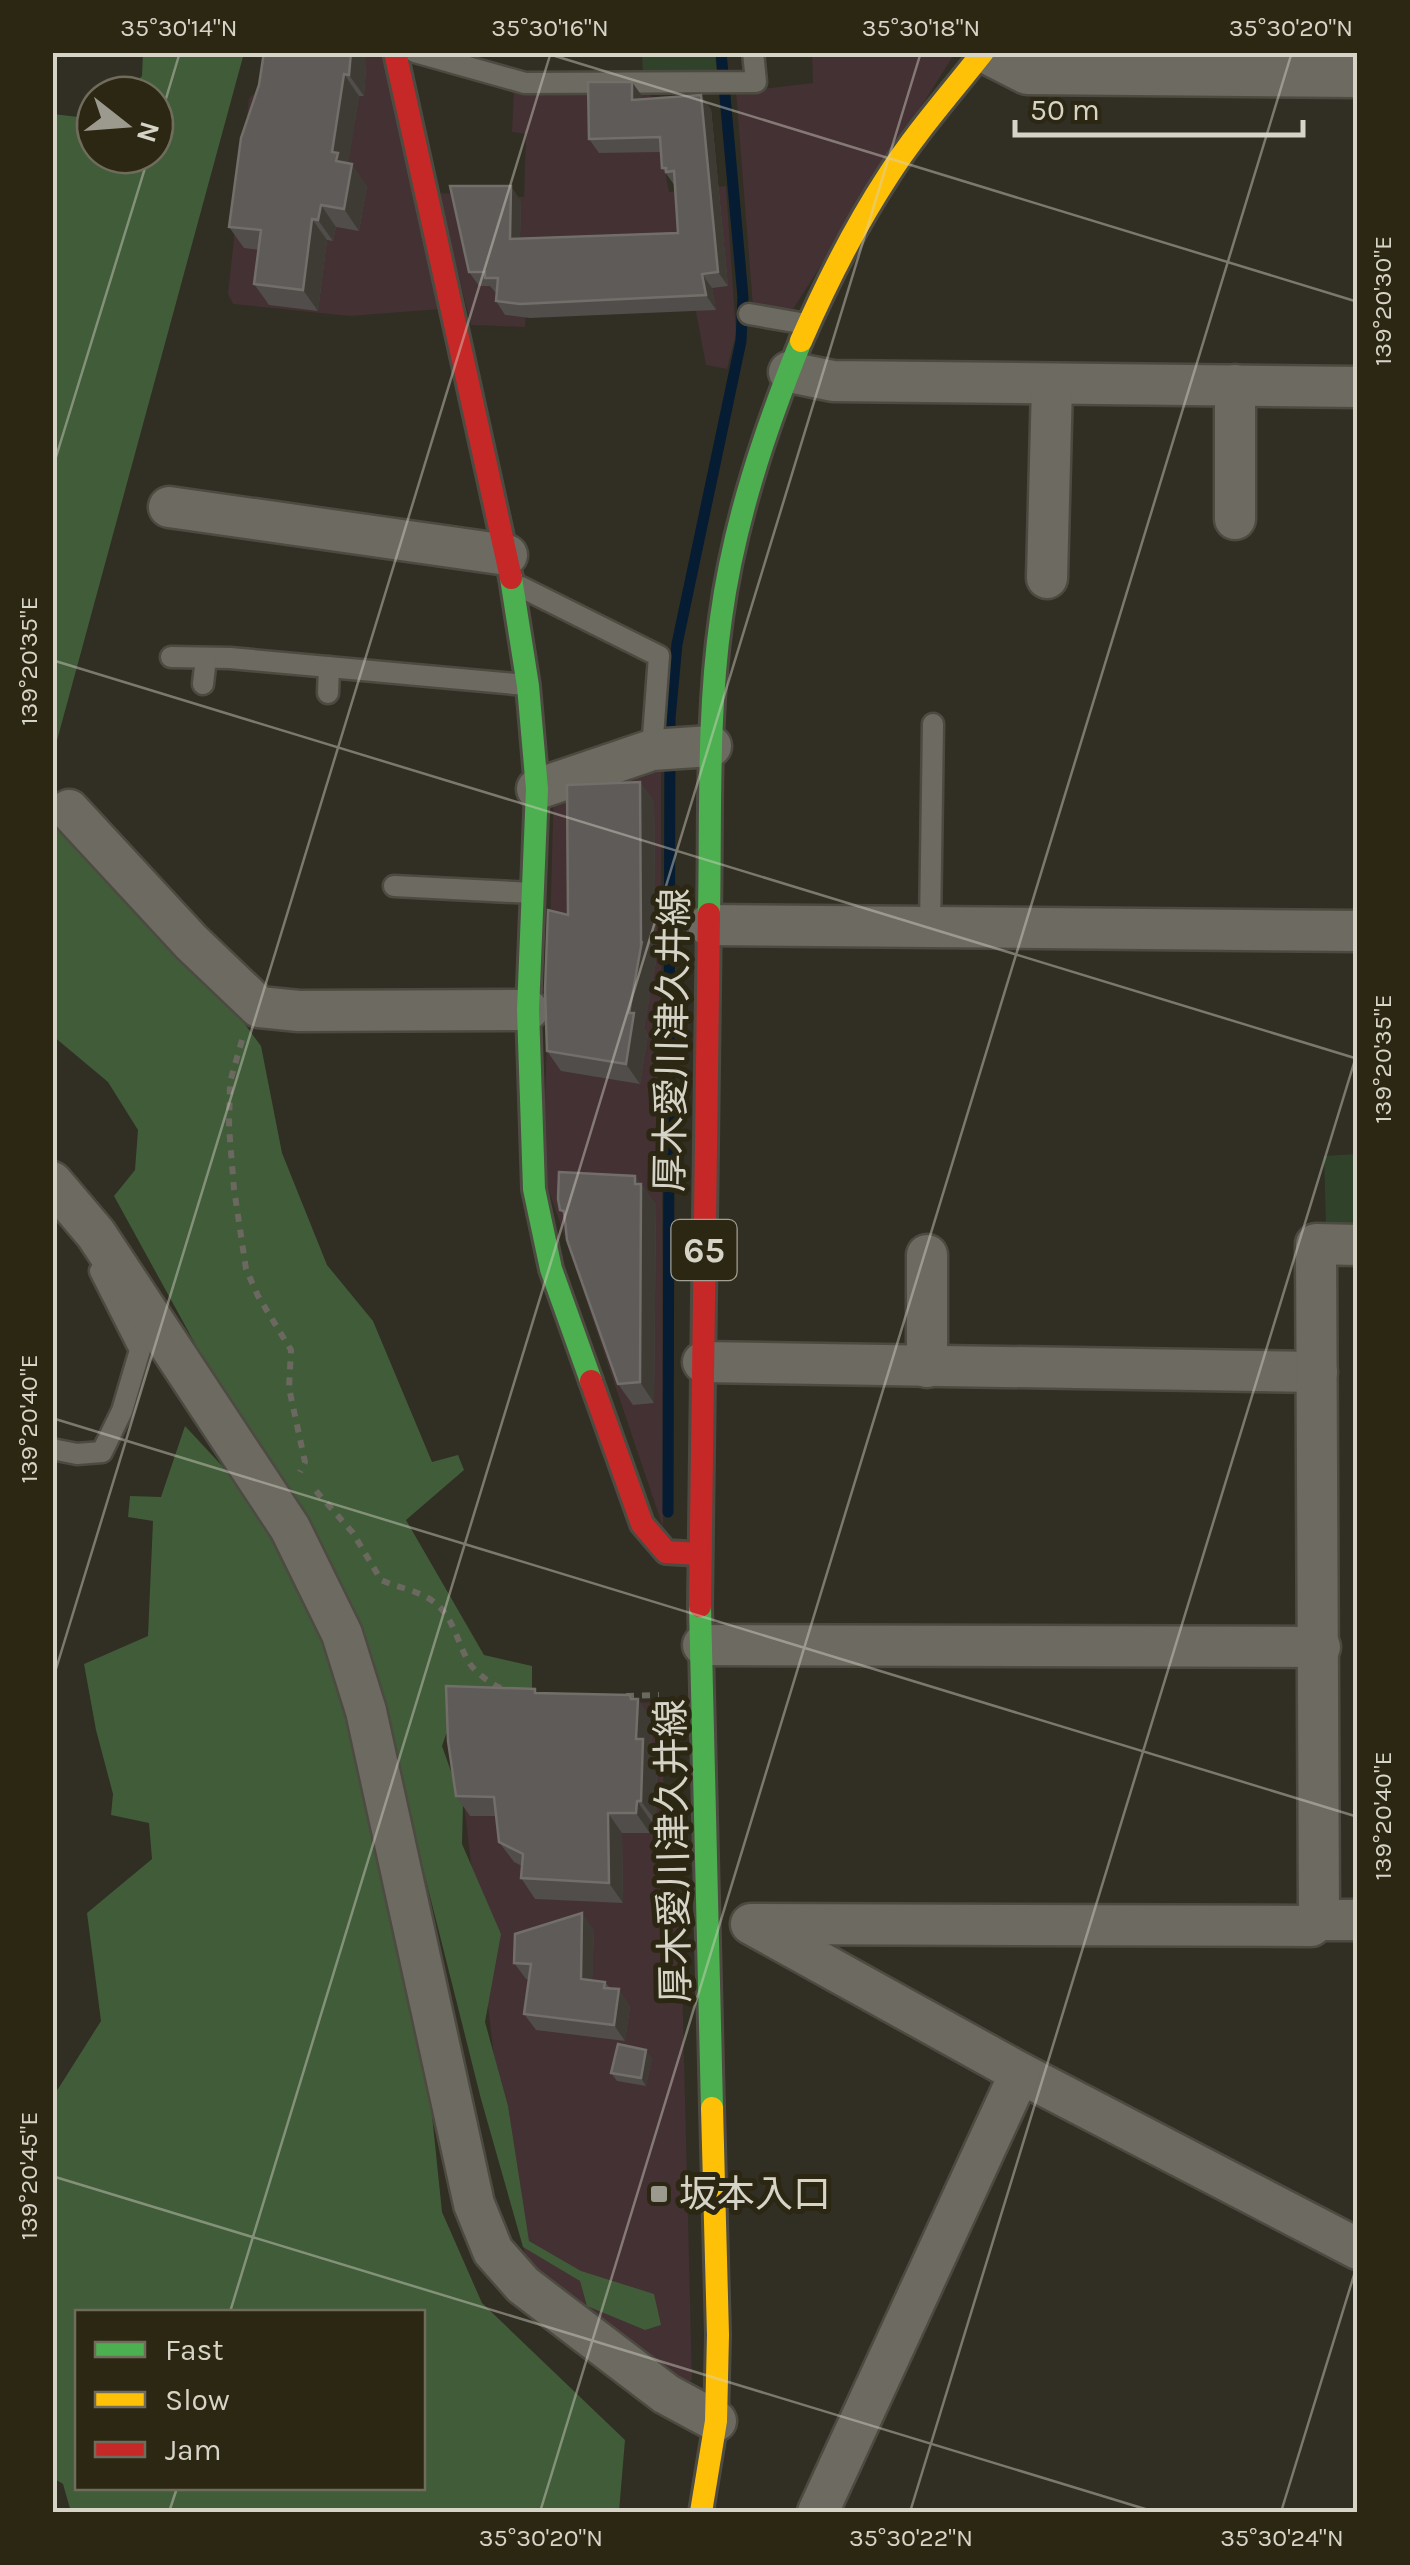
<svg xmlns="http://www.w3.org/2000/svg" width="1410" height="2565" font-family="Karla,'Noto Sans JP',sans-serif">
<rect width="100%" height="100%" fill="#312e23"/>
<g fill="#433133">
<path d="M263,53H384L441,309L350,316L233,304L228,294L249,98L262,87Z"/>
<path d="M812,53H955L792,311L753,307L736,92L813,83Z"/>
<path d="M649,87L669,192L726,186L736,333L727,369L706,365L693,296L531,244L525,327L471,325L438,193L524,197L526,134L512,132L514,89Z"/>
<path d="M661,758L663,1527L543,1173L554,786Z"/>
<path d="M663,1702L664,1894L680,1895L692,2380L683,2384L528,2272L503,2133L459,1762L529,1705Z"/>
</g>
<g fill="#30432a">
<path d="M642,53H715L717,74H643Z"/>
<path d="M1357,1154V1234H1339L1338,1223L1326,1224L1324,1156Z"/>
</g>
<g fill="#415c39" fill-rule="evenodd">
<path d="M143,53H244L53,755L52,260L55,254L53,114L95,119V155H155V95H124L142,76Z"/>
<path d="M52,808L170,949L219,989L261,1046L282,1153L327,1265L373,1321L432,1462L458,1455L464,1470L406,1520L484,1655L532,1666V1689L457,1703L442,1746L463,1805L462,1844L501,1934L485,2022L508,2106L529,2241L581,2271L654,2294L661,2325L645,2330L587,2306L580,2281L523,2247L481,2099L395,1757L442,2212L482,2303L625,2440L619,2512H71L63,2484L53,2478V2092L58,2089L101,2021L87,1913L152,1859L149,1823L111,1815L113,1794L96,1730L84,1664L148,1636L153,1521L128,1517L130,1496L161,1497L185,1426L225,1469L254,1451L114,1196L135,1170L138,1130L108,1082L53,1036ZM78,2312H422V2488H78Z"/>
</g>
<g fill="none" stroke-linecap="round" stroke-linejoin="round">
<path stroke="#051c32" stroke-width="11" d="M668,1512L670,718L677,644L741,341L743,297L721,52"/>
<defs>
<g id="lane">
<path d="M415,52L525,83L756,82L753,52"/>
<path d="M749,314L806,324"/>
<path d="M521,587L659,656L652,750"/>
<path d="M171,657L230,658L526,685"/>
<path d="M203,684L206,658"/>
<path d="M328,693L329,667"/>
<path d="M394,886L532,893"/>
<path d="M930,927L933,724"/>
<path d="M52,1449L77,1454L102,1452L122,1411L140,1350L100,1271"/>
</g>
<g id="street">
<path d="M984,52L1027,74L1358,77"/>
<path d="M789,372L833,381L1358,387"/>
<path d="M169,507L507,555"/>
<path d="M1235,519V385"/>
<path d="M1047,578L1052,385"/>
<path d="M537,789L652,750L711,746"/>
<path d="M69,810L191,942L259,1007L299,1011L528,1010"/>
<path d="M708,925L1358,931"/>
<path d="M52,1182L96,1234L290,1528L342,1634L366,1711L474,2204L493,2251L523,2285L666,2394L716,2421"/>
<path d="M703,1362L1317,1372"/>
<path d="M927,1367V1255"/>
<path d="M703,1645L1320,1647"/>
<path d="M1319,1920L1316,1244L1358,1245"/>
<path d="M751,1924L1020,2073L1358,2249"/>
<path d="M754,1924L1311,1926L1319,1920H1358"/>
<path d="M818,2512L1020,2073"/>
</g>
<g id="fast">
<path d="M511,578L528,686L537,789L528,1010L534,1189L551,1269L591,1381"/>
<path d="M709,914C711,816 707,716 721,618C734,522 765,430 801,341"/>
<path d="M700,1606L712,2108"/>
</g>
<g id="slow">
<path d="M801,341C826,284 854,228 888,176C916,132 951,93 983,52"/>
<path d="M701,2512L716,2421L718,2335L712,2108"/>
</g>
<g id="jam">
<path d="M395,52L511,578"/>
<path d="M591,1381L642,1524L666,1552L699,1554"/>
<path d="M700,1606L709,914"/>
</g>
</defs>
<use href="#lane" stroke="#4d4b41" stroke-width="25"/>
<use href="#street" stroke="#4d4b41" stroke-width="45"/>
<use href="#fast" stroke="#4d4b41" stroke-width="28"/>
<use href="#slow" stroke="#4d4b41" stroke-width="28"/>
<use href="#jam" stroke="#4d4b41" stroke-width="28"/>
<g stroke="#6b6860" stroke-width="6" stroke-dasharray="8 8" stroke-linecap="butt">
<path d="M242,1040L230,1082L229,1127L234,1189L246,1269L258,1296L291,1350L289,1388L305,1462L300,1472"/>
<path d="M316,1491L353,1533L381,1580C403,1590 428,1591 444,1612C454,1625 458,1641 465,1655C472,1672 490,1683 506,1691"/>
<path d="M626,1696L659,1695"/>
</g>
<use href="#lane" stroke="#6c6a61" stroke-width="20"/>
<use href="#street" stroke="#6c6a61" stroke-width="40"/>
<use href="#fast" stroke="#4caf50" stroke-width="22"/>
<use href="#slow" stroke="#ffc107" stroke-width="22"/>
<use href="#jam" stroke="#c62828" stroke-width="22"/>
</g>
<g fill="#514d4a">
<path d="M366,67L364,96H359L348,163L367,186L359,231L336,227L333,241L327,240L318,311L269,305L254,284L259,250L244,248L229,227L259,85Z"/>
<path d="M642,96V99L711,109L728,286L712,288L716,310L530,318L505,315L496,301V292H495L490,286H479L469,272L521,201L520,238L678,233L675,186L662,168L661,152L599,153L589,139Z"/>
<path d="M640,782L654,802L656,961L644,1028L648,1034L640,1084L561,1071L547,1051L568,915Z"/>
<path d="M635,1176L656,1205L654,1403L633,1405L618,1384L565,1216L560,1210Z"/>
<path d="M538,1693L630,1695L652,1719L651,1750L657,1759L656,1821H651L650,1833H622L623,1903L535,1899L521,1878L522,1866L514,1862L499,1842L497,1816H470L456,1796Z"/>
<path d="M594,1930L592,1980L605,1982L610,1988L630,2006L625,2041L536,2030L524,2014L529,1979H526L514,1963Z"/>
<path d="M652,2058L646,2086L617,2081L611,2073Z"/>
</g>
<g fill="#3e3b35">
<path d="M351,52H365L366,67L364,96L349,75Z"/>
<path d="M344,74L359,96L348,167L352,164L367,186L359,231L344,209L332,152Z"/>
<path d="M632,82L642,96V114L632,100Z"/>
<path d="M701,95L711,109L728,286L718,272Z"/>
<path d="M511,186L521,201L520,253L510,239Z"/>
<path d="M321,205L336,227L333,241L318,220Z"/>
<path d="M312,219L327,240L318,311L303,290Z"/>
<path d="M702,274L712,288L716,310L706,295Z"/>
<path d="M640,782L654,802L656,961L644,1028L648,1034L640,1084L626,1064Z"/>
<path d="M635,1176L656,1205L654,1403L640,1382Z"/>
<path d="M630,1695L638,1705V1699L652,1719L651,1750L657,1759L656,1821L641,1801Z"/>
<path d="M637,1801L651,1821L650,1833L636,1813Z"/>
<path d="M608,1813L622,1833L623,1903L609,1883Z"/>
<path d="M582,1913L594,1930L592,1995L581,1979Z"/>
<path d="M619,1989L630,2006L625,2041L614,2025Z"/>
<path d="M646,2050L652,2058L646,2086L641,2078Z"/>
</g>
<g fill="#5f5b58" stroke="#726e69" stroke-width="2.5">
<path d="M264,52H351L349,75L344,74L332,152L338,153L336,161L352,164L344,209L321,205L318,220L312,219L303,290L254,284L261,230L229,227L241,138L259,85Z"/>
<path d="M588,82H632V100L701,95L718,272L702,274L706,295L520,304L496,301L498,278H485V272H469L450,186H511L510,239L678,233L674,171L666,172V168H662L660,137L589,139Z"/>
<path d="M640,782L641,946L642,941L629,1013H634L626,1064L547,1051L545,990L548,910L568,915L567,785Z"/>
<path d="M559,1172L635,1176V1184H641L640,1382L618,1384L567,1240L564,1211L560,1210L558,1199Z"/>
<path d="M446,1686L535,1689V1693L630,1695L631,1699H638L636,1739H643L641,1801H637L636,1813H608L609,1883L521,1878L523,1854L499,1842L494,1797L456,1796L448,1741Z"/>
<path d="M582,1913L581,1979L605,1982L604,1988L619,1989L614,2025L524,2014L531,1964L514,1963L515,1934Z"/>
<path d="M618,2044L646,2050L641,2078L611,2073Z"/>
</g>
<path fill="none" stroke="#d6d3c7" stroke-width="2.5" stroke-opacity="0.45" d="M542,52L1358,302M155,135L180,52M52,470L149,155M52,660L1358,1059M52,1418L1358,1817M52,1682L551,52M52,2176L1155,2512M230,2312L921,52M169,2512L177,2488M540,2512L1292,52M910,2512L1358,1050M1281,2512L1358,2262"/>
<rect fill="#9c998e" stroke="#2c2713" stroke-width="4" x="649" y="2184" width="20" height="20" rx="5"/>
<g text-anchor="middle" stroke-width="10" stroke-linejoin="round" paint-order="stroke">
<rect fill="#2c2713" stroke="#a39f91" stroke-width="2.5" x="671.5" y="1220" width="65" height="60" rx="8"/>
<g font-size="35" font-weight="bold" fill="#d6d3c7">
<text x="704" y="1262">65</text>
</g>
<g font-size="38" fill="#d6d3c7" stroke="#2c2713">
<text transform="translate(672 1040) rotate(-89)" y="13">厚木愛川津久井線</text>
<text transform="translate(673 1851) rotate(-91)" y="13">厚木愛川津久井線</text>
</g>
<g font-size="38" fill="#d6d3c7" stroke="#2c2713" text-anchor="start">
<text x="679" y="2207">坂本入口</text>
</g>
</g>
<rect width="1410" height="2565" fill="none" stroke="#2c2713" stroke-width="110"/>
<rect x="75" y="2310" width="350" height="180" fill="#2c2713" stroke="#706c5b" stroke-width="2.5"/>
<rect x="95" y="2342" width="50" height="15" fill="#4caf50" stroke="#706c5b" stroke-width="2.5"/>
<text x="165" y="2360" font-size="30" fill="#d6d3c7">Fast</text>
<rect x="95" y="2392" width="50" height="15" fill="#ffc107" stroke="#706c5b" stroke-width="2.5"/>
<text x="165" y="2410" font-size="30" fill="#d6d3c7">Slow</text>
<rect x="95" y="2442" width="50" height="15" fill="#c62828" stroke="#706c5b" stroke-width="2.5"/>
<text x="165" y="2460" font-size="30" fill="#d6d3c7">Jam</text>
<g transform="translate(125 125) rotate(107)"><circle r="48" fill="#2c2713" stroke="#706c5b" stroke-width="2.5"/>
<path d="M0-8L18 38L0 25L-18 38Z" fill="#9c998e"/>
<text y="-15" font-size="28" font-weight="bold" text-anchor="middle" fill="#d6d3c7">N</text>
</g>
<path d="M1015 120v15h288v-15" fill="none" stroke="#d6d3c7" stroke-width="5"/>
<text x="1030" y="120" font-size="30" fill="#d6d3c7" stroke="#2c2713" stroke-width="8" paint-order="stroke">50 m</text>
<rect x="55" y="55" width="1300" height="2455" fill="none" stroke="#d6d3c7" stroke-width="4"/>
<g font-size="25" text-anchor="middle" fill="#d6d3c7">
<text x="179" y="36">35°30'14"N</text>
<text x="550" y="36">35°30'16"N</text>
<text x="921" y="36">35°30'18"N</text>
<text x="1291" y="36">35°30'20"N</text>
<text transform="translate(1382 301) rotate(-90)" y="9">139°20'30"E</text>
<text transform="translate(28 661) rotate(-90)" y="9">139°20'35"E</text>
<text transform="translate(1382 1059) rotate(-90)" y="9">139°20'35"E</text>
<text transform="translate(28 1419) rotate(-90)" y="9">139°20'40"E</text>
<text transform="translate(1382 1816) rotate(-90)" y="9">139°20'40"E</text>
<text transform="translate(28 2176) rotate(-90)" y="9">139°20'45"E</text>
<text x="541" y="2546">35°30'20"N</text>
<text x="911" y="2546">35°30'22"N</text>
<text x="1282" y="2546">35°30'24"N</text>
</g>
</svg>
